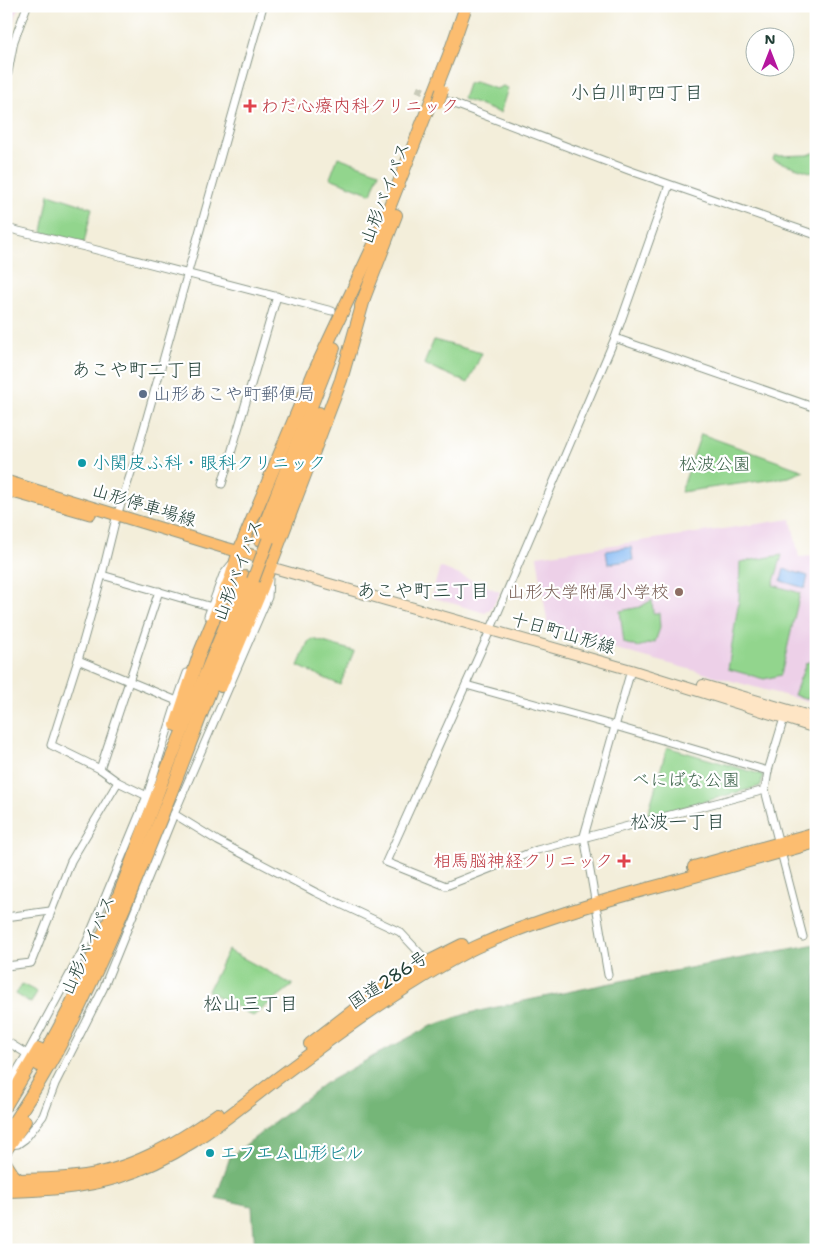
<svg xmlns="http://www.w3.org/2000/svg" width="822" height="1256" font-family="'Shantell Sans','Klee One',sans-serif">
<rect width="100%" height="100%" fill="#fff"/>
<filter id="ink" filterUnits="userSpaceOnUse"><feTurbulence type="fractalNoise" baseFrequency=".02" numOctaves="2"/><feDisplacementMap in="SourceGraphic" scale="10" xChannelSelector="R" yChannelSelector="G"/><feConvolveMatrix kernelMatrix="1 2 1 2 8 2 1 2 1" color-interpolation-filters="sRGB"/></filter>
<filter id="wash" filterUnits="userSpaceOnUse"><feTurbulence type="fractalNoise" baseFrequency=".0096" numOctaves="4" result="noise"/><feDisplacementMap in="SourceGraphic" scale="20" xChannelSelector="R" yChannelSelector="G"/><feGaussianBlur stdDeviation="1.12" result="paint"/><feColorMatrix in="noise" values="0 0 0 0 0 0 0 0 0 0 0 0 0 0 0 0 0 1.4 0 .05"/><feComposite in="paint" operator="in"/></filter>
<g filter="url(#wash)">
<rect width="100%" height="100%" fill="#f3eeda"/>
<g fill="#edd0e8">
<path d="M6,6H19L6,41Z"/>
<path d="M791,519L799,557L816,556V704L612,648L548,627L537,556Z"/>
<path d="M440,567L500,592L492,608L485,613L431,597Z"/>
</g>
<g fill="#92d58d" stroke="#588960">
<path d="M475,82L496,89L503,86L508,88L500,113L463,99L468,84Z"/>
<path d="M816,152V174L773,160L774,156L808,155Z"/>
<path d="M338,157L379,172L371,194L330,178Z"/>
<path d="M49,194L92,208L84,243L42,232Z"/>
<path d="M434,340L482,353L468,383L424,364Z"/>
<path d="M701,434L804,471L789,477L681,492Z"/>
<path d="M782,555L773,585L800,593L781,675L764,679L728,669L739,599L740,562Z"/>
<path d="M652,600L653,613H659L660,628L655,642L637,647L624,643L620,611L640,607Z"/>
<path d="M313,639L354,651L340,685L298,666L308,642Z"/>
<path d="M816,659V701L794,695L806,663Z"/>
<path d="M667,747L763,775L761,786L647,817Z"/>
<path d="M228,950L293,985L253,1016L208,991Z"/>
<path d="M22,984L37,992L31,1003L16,994Z"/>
</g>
<path fill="#75b678" stroke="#4a7a56" d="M816,944V1250H255L252,1206L216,1198L230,1157L324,1084L374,1056L429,1027L466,1014L524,1001L621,981Z"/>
<g fill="#85baf4" stroke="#527c94">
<path d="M631,547L633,560L608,564L606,551Z"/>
<path d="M784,569L808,576L805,588L781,581Z"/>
</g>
</g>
<g filter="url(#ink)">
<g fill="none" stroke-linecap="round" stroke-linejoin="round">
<path stroke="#c9cbb9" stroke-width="7" stroke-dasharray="7 3.5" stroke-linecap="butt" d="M417,88L435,96"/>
<defs>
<g id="street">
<path d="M6,83L14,41L27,6"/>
<path d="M447,101L631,171L816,235"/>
<path d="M669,185L615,338L493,624L386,862L446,886L537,850L765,790"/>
<path d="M6,228L89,248L332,311"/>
<path d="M615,338L816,408"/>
<path d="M222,484L277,296"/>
<path d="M102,575L212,607"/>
<path d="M208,616L223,575L231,565"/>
<path d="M78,660L177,701"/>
<path d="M466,685L615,726L768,771"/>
<path d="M784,718L768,771L765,790L803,937"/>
<path d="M100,769L159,591"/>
<path d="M147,796L118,782L100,769L51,745L78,660L102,575L115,522L135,460L263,6"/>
<path d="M174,814L218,841L315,892L400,932L429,963"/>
<path d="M6,917L50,911"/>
<path d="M6,966L31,963L71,861L118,782"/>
<path d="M608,975L584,836L631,670"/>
<path d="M6,1041L27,1054"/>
<path d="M6,1089L27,1054L84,948L147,796L177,701L187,673"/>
<path d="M10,1145L18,1144L25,1139L43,1116L55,1084L103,989L174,814L268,597L269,579"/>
</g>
<g id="secondary">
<path d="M270,567L631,670L816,728"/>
<path d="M703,685L816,718"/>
</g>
<g id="primary">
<path d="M6,481L222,547L270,560"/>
<path d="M6,490L90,514"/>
</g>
<g id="highway">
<path d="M376,241L449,55L466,6"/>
<path d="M361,306L396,215"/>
<path d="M259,539L334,348"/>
<path d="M268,540L319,413"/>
<path d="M221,686L260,593L341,380L364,299"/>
<path d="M176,725L200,652L231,577L239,551L314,372L379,234"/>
<path d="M694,867L816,833"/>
<path d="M310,1044L375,994L428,962L462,945"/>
<path d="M39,1065L68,1011L108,924L164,776L245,577"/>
<path d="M6,1105L39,1049"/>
<path d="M6,1133C57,1062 93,981 127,901C172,795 211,687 253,580"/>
<path d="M6,1150L25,1121"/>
<path d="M6,1164L13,1175L19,1180"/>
<path d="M6,1180C29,1180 53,1180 76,1177C129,1172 176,1144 218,1114"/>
<path d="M6,1191C43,1190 82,1188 118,1177C180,1158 224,1120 274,1081C322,1045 370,1009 421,978C439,967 457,956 476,947C531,922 589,905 647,889C703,874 759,858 816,842"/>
</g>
</defs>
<use href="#street" stroke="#899687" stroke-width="9"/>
<use href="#secondary" stroke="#899687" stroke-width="12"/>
<use href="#primary" stroke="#899687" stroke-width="13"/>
<use href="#highway" stroke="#899687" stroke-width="14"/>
<use href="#street" stroke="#fff" stroke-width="7"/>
<use href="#secondary" stroke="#fee5c5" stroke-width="10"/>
<use href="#primary" stroke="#fcbd6f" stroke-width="11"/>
<use href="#highway" stroke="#fcbd6f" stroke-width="12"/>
<defs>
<g id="highway-bridge">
<path d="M438,102L442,91"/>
<path d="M253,580L268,540"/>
</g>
</defs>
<use href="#highway-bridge" stroke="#899687" stroke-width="14" stroke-linecap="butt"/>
<use href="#highway-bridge" stroke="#fcbd6f" stroke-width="12"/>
</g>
</g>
<g fill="#e0444e" stroke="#fff" stroke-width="2">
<path d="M247.5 98.5h5v5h5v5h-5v5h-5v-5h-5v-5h5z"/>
<path d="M621.5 853.5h5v5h5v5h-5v5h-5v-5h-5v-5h5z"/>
</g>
<circle fill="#5c6f8a" stroke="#fff" stroke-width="2" cx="143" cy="394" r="5"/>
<g fill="#0f9aa8" stroke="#fff" stroke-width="2">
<circle cx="82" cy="463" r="5"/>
<circle cx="210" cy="1153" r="5"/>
</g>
<circle fill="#8d6e63" stroke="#fff" stroke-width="2" cx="679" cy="592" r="5"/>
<g text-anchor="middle" stroke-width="4.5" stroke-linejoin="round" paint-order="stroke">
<g font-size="18" fill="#be3a42" stroke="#fff" text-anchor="start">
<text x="261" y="112">わだ心療内科クリニック</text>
<text x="613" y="867" text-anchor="end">相馬脳神経クリニック</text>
</g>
<g font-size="18" fill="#1f3d34" stroke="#fff">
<text transform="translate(385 193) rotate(-69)" y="6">山形バイパス</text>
<text transform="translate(144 505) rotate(17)" y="6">山形停車場線</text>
<text transform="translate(238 570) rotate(-69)" y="6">山形バイパス</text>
<text transform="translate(563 633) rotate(16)" y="6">十日町山形線</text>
<text transform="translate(88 945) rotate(-66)" y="6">山形バイパス</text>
<text transform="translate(388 980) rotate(-33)" y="6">国道286号</text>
</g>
<g font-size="18" fill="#4e5e75" stroke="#fff" text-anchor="start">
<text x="153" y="400">山形あこや町郵便局</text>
</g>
<g font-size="18" fill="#0d838f" stroke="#fff" text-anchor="start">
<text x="92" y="469">小関皮ふ科・眼科クリニック</text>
<text x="220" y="1159">エフエム山形ビル</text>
</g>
<g font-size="18" fill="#3c634a" stroke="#fff">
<text x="715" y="470">松波公園</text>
<text x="686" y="786">べにばな公園</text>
</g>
<g font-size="18" fill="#785e54" stroke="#fff" text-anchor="end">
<text x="669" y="598">山形大学附属小学校</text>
</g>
<g font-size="19" fill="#1f3d34" stroke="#fff">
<text x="637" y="99">小白川町四丁目</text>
<text x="138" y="376">あこや町二丁目</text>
<text x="423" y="597">あこや町三丁目</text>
<text x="678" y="828">松波一丁目</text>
<text x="251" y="1010">松山三丁目</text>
</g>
</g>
<rect width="822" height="1256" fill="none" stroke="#fff" stroke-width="25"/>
<g transform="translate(770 52)"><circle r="24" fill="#ffffff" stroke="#a5b1ae"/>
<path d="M0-4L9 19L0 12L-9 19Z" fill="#b5179e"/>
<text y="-8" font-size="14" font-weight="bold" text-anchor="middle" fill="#1f3d34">N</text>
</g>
</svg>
